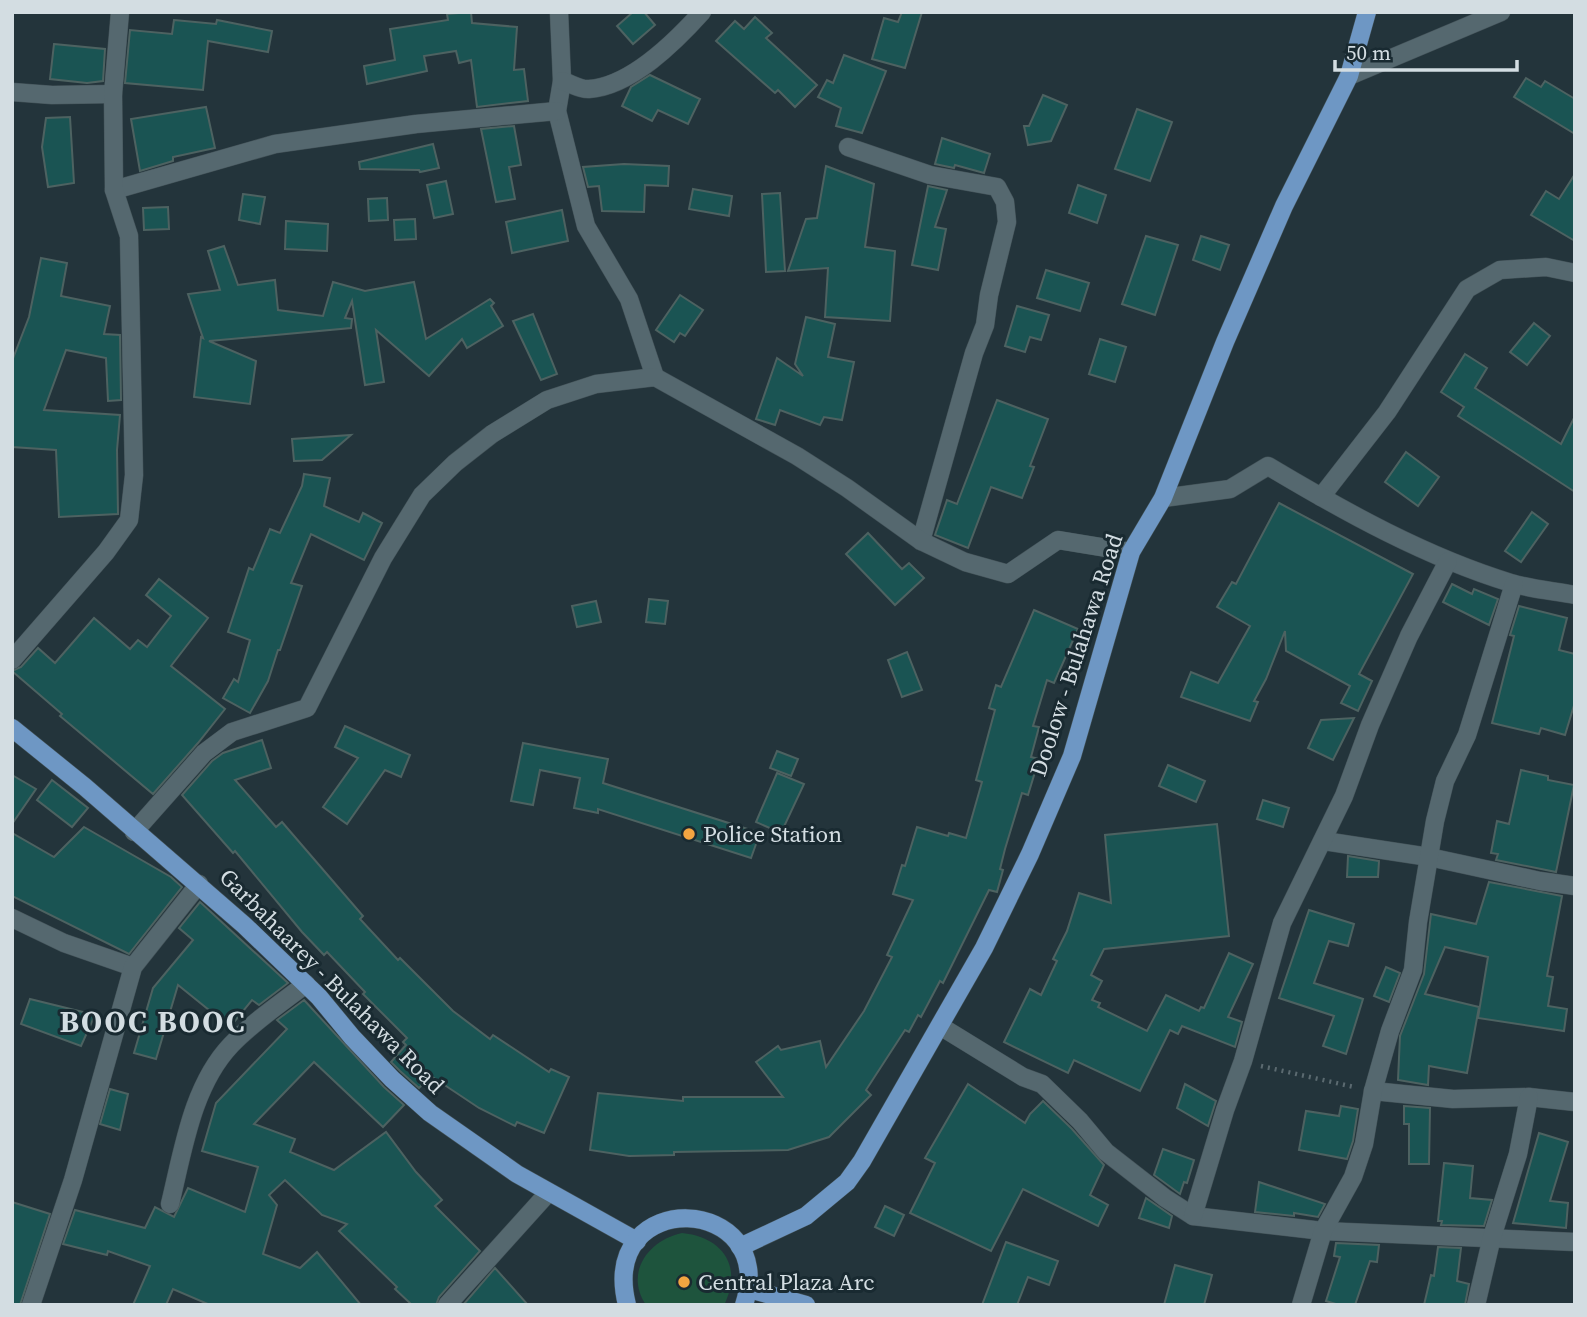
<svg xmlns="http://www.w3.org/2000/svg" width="1587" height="1317" font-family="'Source Serif 4',serif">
<rect width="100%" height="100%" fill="#23343b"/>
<path fill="#1e543d" d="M682,1233C723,1237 743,1267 724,1305H646C624,1272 649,1240 682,1233Z"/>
<g fill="#1a5453" stroke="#4d6261" stroke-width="2">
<path d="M471,12L472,23L517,27L514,70L524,69L528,101L477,107L471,60L459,63L456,51L424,56L427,71L367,84L364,66L395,60L390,29L448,20L447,14Z"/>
<path d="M633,12H644L655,25L633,44L617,26Z"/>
<path d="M902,12H922L905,68L872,59L884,18L898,22Z"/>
<path d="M755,17L772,33L766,38L817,85L795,107L778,90L775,93L716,41L735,21L744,29Z"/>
<path d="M174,20L216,24L217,20L272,31L268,52L208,41L203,90L125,83L130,30L172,34Z"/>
<path d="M54,44L105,49L103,81L87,83L50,79Z"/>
<path d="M844,55L886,71L862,133L836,126L841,108L818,97L827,80L833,83Z"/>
<path d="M650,75L700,99L688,124L658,110L652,121L622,106L631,87Z"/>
<path d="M1526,78L1541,87L1545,81L1575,99V134L1514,97Z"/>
<path d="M1043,95L1067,105L1051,141L1028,145L1024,126H1029Z"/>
<path d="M206,107L215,148L173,157V161L140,171L131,119Z"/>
<path d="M1137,109L1172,122L1150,181L1115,169Z"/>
<path d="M70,117L74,183L48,187L42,147L46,118Z"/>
<path d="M514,126L521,165L509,167L515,199L496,202L481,129Z"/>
<path d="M942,138L990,154L984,173L955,165L954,168L935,164Z"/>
<path d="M433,144L439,168L420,172L419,170L360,169L359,162Z"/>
<path d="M624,164L669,166L668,186L645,185L644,212L602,211L599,186L588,187L583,167Z"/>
<path d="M826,166L874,184L865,247L895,251L890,321L825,317L828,268L788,271L806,219L817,218Z"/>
<path d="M1575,174V241L1531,215L1546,191L1559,199Z"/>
<path d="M446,181L453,214L434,218L427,185Z"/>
<path d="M1078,185L1106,195L1097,223L1069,213Z"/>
<path d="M928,186L947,190L935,227L946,229L938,270L912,265Z"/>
<path d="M693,189L732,196L729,216L689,209Z"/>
<path d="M780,193L785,271L766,272L762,194Z"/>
<path d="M243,194L265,197L260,224L239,220Z"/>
<path d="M387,198L388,220L369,221L368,199Z"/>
<path d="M168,207L169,229L144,230L143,208Z"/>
<path d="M562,210L568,241L512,253L506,222Z"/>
<path d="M415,219L416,239L395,240L394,220Z"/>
<path d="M286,221L328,224L327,251L285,249Z"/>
<path d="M1146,236L1178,245L1155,315L1122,304Z"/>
<path d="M1201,236L1229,245L1220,270L1193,260Z"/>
<path d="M224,246L238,285L275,280L278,310L323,316L333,282L365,291L414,282L426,339L490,299L494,303L491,306L503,326L467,348L462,339L429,376L376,330L384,382L365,385L352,301L345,318L352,319L351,328L209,341L256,361L250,404L194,397L201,337L203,338L188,294L220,290L208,251Z"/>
<path d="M41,258L67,263L61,296L110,306L104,334L120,335L121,400L108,401L106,358L66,350L44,410L120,415L117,450L118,514L59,517L56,450L12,447V361L29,317Z"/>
<path d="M1046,270L1089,283L1080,311L1037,298Z"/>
<path d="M680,295L703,310L685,336L680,333L674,342L656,330Z"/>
<path d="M1017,306L1049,315L1041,340L1030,337L1025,352L1005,346Z"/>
<path d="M533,314L557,374L541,380L513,321Z"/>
<path d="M806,317L835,324L828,357L854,362L842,420L824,417L820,425L780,410L775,425L756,419L777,358L803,376L795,364Z"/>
<path d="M1534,323L1550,336L1527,365L1510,352Z"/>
<path d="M1100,339L1126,347L1115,382L1089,374Z"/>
<path d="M1465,354L1487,368L1475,388L1561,444L1575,416V492L1458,416L1464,407L1441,392Z"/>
<path d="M997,400L1048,419L1030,466L1034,467L1022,498L991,487L968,548L935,535L947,500L957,504Z"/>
<path d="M351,435L322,460L294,461L292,439Z"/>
<path d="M1406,452L1439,477L1418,506L1385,482Z"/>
<path d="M304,474L330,478L324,506L359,522L363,513L382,523L364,560L311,534L291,583L302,586L280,650H278L268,681L250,713L223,698L234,679L238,682L250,640L228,632L249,568L253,570L270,529L280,533L302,486Z"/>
<path d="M1279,503L1413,574L1359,674L1372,681L1358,711L1341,703L1350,686L1286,651L1285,631L1266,679L1254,701L1258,702L1250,721L1181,697L1191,672L1218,683L1250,626L1217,607L1232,582L1236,584Z"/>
<path d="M1532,512L1548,524L1521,562L1505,551Z"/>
<path d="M868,533L902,569L909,563L924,578L895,605L846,554Z"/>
<path d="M159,579L208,618L171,666L225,709L198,743L153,794L60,716L62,714L12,671L21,667L38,648L55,663L94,618L130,649L138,640L147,647L171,616L146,595Z"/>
<path d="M1452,584L1472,594L1474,589L1498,599L1489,625L1443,602Z"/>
<path d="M649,599L668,601L665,624L646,622Z"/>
<path d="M596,601L601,622L577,627L572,606Z"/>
<path d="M1519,606L1567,618L1559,650L1575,654V702L1565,735L1541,728L1539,734L1492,723L1514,636L1510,635Z"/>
<path d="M1034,610L1078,629L1054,683L1047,680L1033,726L1039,727L1031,757L1039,759L1028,795L1022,793L1005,849L1000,869L1003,870L997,892L989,890L943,983L940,981L921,1017L918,1015L909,1032L905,1030L866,1090L871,1095L829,1137L788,1150L674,1152V1155L629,1156L590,1150L598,1093L683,1101V1097H783L756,1062L778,1046L781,1050L820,1041L826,1067L864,1011L892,957L887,955L913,900L893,894L902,865L905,866L917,827L948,836L949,833L966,838L982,782L976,780L995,710L989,708L996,685L1001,687Z"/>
<path d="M907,652L922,690L902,697L888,660Z"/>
<path d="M1354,718L1333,760L1308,748L1321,720Z"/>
<path d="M345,726L410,755L401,777L385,770L347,824L323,807L358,758L335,747Z"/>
<path d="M262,740L271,768L235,780L276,827L282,822L363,916L360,919L398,960L400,958L453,1011L490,1039L493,1035L549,1072L551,1069L569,1077L544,1133L517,1122L515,1126L479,1108L431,1076L419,1088L400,1071L391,1062L406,1045L403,1042L407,1038L363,994L365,992L327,952L324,955L302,932L235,851L233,853L182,795L212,761L223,753Z"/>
<path d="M523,743L608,759L603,783L760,833L751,858L598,809V813L574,808L580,778L540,770L533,805L511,801Z"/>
<path d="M777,751L798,759L791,776L770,768Z"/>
<path d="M1168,765L1205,781L1196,802L1159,786Z"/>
<path d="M1521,770L1548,776V780L1574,785L1556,872L1496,860L1498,854L1491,853L1497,821L1509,824Z"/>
<path d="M777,773L804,784L781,833L756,822Z"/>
<path d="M12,775L36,789L12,824Z"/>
<path d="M52,780L88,808L72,827L37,800Z"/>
<path d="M1263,800L1289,808L1283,827L1257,819Z"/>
<path d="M1217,824L1229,936L1104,949L1091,975L1102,981L1092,1000L1100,1003L1098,1007L1147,1031L1166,995L1199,1011L1201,1007L1204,1008L1229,953L1253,964L1228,1017L1242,1022L1235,1047L1182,1026L1178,1034L1170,1030L1140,1091L1074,1060L1068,1073L1004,1042L1030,989L1041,995L1057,961L1053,959L1067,931L1079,893L1111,903L1105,835Z"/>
<path d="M84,827L171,877L182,887L129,954L12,896V833L54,857Z"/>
<path d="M1348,856L1379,861L1378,877H1347Z"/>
<path d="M1489,882L1562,896L1547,976L1553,977L1548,1006L1567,1009L1564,1031L1478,1018L1488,957L1445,947L1425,994L1479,1007L1467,1073L1429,1066L1428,1085L1398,1080L1400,1036L1424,974L1431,914L1476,924Z"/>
<path d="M200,902L288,983L259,1005L252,1000L230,1027L178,985L156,1059L134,1053L153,988L193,940L179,928Z"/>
<path d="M1309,910L1354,924L1348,946L1329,941L1314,983L1363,999L1346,1054L1323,1046L1334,1016L1279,998Z"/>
<path d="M1386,967L1400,973L1389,1002L1374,996Z"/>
<path d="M30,999L95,1015L81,1046L21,1024Z"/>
<path d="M304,1000L384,1087L404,1105L383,1127L314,1062L254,1124L295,1139L290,1152L334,1170L386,1132L416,1172L442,1200L435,1206L480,1251L439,1297L436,1305H412L395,1289L397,1287L339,1231L347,1224L322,1215L285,1180L269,1195L277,1205L263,1254L300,1268L317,1252L361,1305H210L173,1289L166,1305H133L150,1266L108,1251L107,1255L63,1244L75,1210L145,1228L155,1207L174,1217L188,1188L245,1212L258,1167L202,1151L216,1103L287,1029L277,1020Z"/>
<path d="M968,1084L1025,1123L1030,1114L1043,1101L1072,1129L1104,1165L1090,1195L1108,1205L1098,1226L1023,1189L991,1251L910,1213L935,1163L925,1158Z"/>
<path d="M1185,1084L1216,1101L1208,1126L1177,1108Z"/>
<path d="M110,1089L128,1094L120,1130L100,1124Z"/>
<path d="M1341,1106L1358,1109L1353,1141L1347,1159L1299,1150L1306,1111L1339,1116Z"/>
<path d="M1404,1106L1430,1108L1429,1164H1409V1124H1404Z"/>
<path d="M1539,1133L1568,1142L1550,1201L1568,1203L1566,1228L1513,1223Z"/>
<path d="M1163,1149L1194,1160L1187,1183L1184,1182L1180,1194L1154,1175Z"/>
<path d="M1444,1163L1473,1166L1470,1198L1492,1200L1484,1226L1441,1225L1442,1221H1438Z"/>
<path d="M1259,1182L1325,1204L1318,1217L1294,1213V1216L1255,1212Z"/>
<path d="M1146,1198L1172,1216L1169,1228L1139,1218Z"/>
<path d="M12,1202L50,1214L20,1305H12Z"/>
<path d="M885,1206L904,1215L894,1236L875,1227Z"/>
<path d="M1006,1242L1058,1261L1049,1285L1028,1277L1017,1305H982Z"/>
<path d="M1336,1243L1379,1245L1377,1262L1370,1261L1355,1305H1339L1326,1301L1340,1257L1334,1256Z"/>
<path d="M1438,1247L1461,1248L1457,1281L1469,1284L1465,1305H1424L1431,1275L1434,1276Z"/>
<path d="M1175,1265L1212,1275L1204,1305H1164Z"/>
<path d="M495,1268L528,1305H463Z"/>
</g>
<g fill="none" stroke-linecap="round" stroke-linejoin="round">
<defs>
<g id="minor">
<path d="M559,12L562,81L557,111L586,226L629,299L655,377"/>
<path d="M1349,76L1501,12"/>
<path d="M562,81C570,83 581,90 589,89C631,86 675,42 702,12"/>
<path d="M12,92L52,95L113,94"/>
<path d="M848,147L930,175L997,187L1005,202L1007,222L989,295L985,325L974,353L921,541"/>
<path d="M114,190L275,144L416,124L557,111"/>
<path d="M1321,497L1387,412L1467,289L1500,270L1546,267L1575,273"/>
<path d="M1163,498L1230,489L1268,466C1345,512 1426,557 1511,583C1531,589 1554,591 1575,595"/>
<path d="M12,660L106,552L129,520L134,475L129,236L114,190L113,94L120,12"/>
<path d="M134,832L204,753L232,732L307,708L383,558L422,495L455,463L492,434L547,400L596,384L655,377L797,456L847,488L921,541L965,562L1008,574L1058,540L1131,552"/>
<path d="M1324,841L1429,857L1540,881L1575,886"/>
<path d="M12,918L64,943L133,967"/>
<path d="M940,1026L1023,1077L1042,1084L1080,1121L1106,1152L1165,1198L1193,1216L1323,1231L1575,1242"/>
<path d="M1373,1091L1453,1099L1529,1097L1575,1102"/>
<path d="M170,1204C183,1151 192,1086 231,1045C253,1022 281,1003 306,984"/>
<path d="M1193,1216L1225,1110L1243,1061L1282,923L1344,796L1370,725L1409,636L1448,561"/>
<path d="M31,1305L73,1180L133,967L199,884"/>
<path d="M447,1305L548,1193"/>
<path d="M1301,1305L1323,1231L1353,1177L1364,1144L1373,1091L1390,1031L1413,970L1418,922L1435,821L1445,781L1467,735L1514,584"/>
<path d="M1476,1305L1492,1237L1518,1154L1529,1097"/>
</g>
<g id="major">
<path d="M12,728L85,787L244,925L319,997L352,1037L392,1079L430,1113L517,1174L637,1241"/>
<path d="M740,1247L806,1216L847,1182L862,1161L984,948L1030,854L1072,756L1131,552L1163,498L1225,342L1284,206L1349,76L1367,12"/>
<path d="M749,1289L806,1305"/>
<path d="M627,1305C597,1185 780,1194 744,1305"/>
</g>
</defs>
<use href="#minor" stroke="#435258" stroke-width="19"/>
<use href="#major" stroke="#435258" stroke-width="19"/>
<path stroke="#5b6a70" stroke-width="4.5" stroke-dasharray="2 5" stroke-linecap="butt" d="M1261,1066L1354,1087"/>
<use href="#minor" stroke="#55686f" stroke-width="18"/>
<use href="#major" stroke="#6e97c4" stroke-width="18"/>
</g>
<g fill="#f2a541" stroke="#192a31" stroke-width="2.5">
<circle cx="689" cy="834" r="7"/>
<circle cx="684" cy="1282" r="7"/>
</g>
<g text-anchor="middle" stroke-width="6" stroke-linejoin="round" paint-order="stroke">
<g font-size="23" fill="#d3dde2" stroke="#192a31">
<text transform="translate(1076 655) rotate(-72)" y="8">Doolow - Bulahawa Road</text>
<text transform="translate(332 981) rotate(45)" y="8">Garbahaarey - Bulahawa Road</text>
</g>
<g font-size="23" fill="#d3dde2" stroke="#192a31" text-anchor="start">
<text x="703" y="842">Police Station</text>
<text x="698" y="1290">Central Plaza Arc</text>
</g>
<g font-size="30" font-weight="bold" letter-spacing="2" fill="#d3dde2" stroke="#192a31">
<text x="153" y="1032">BOOC BOOC</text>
</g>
</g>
<rect width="1587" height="1317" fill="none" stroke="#d3dde2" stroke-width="28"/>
<path d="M1335 60v10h182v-10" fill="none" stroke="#d3dde2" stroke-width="3.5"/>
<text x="1346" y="60" font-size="21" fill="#d3dde2" stroke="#192a31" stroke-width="5" paint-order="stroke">50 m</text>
</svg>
